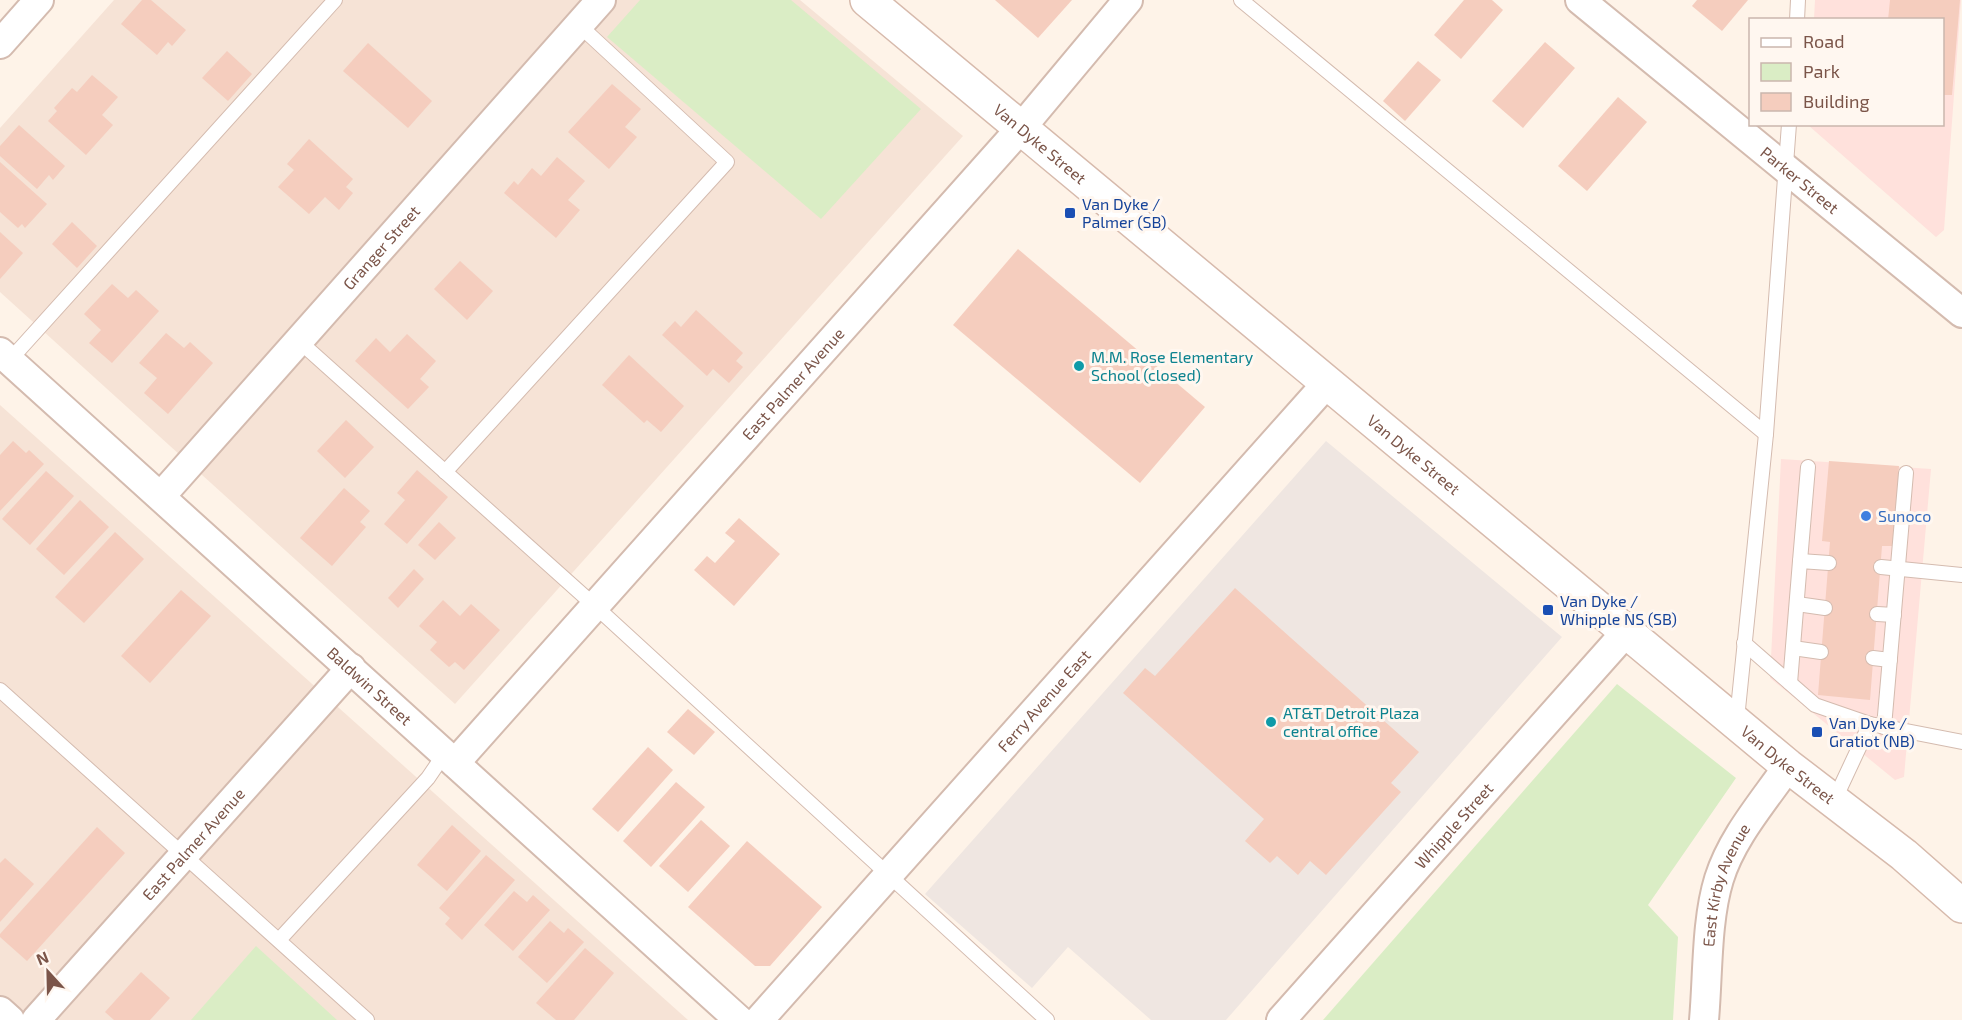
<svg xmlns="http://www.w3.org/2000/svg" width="1962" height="1020" font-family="'Exo 2',sans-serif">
<rect width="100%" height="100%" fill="#fef3e8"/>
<g fill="#f6e3d6">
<path d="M114,0H800L963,136L455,704L0,292V128Z"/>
<path d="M0,405L688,1020H0Z"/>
</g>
<g fill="#ffe1dc">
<path d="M1815,0H1961L1944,230L1936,237L1808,125L1942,124V20L1814,19Z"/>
<path d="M1781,459L1931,469L1904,777L1895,780L1770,678Z"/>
</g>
<path fill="#efe6e1" d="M1326,441L1562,637L1226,1020H1151L1068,947L1032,988L925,894Z"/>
<g fill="#daedc5">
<path d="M640,0H791L921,109L821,219L607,37Z"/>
<path d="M1617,684L1736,778L1648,905L1678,937L1673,1020H1323Z"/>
<path d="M256,946L337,1020H191Z"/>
</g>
<g fill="#f5cdbe">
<path d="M142,0H151L186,30L172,46L168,42L157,55L121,24Z"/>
<path d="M995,0H1072L1038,38Z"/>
<path d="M1464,0H1492L1503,10L1461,59L1434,35Z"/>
<path d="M1697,0H1748L1722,31L1692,6Z"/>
<path d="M1890,0H1960L1952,95H1942V20H1888Z"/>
<path d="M1545,42L1575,68L1523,128L1492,101Z"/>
<path d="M368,43L432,101L408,128L343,71Z"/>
<path d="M227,51L252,74L228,101L202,78Z"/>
<path d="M1418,61L1441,80L1405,121L1383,101Z"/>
<path d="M92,75L118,97L102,115L113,125L86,155L48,121L57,111L54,108L72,88L77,92Z"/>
<path d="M612,84L641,109L625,127L637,137L609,169L568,132Z"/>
<path d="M1618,97L1647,122L1587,191L1558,166Z"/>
<path d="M19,125L65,166L53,180L49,175L37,189L0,156V146Z"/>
<path d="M309,139L353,179L346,187L353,193L339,210L325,197L309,214L278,187L294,170L287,164Z"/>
<path d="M557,157L585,181L568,200L580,210L556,238L504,193L514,181L518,185L532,168L541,176Z"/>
<path d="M0,162L47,204L25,228L22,224L18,228L0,212Z"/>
<path d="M72,222L97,246L77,268L52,244Z"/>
<path d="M0,232L23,253L0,279Z"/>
<path d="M1018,249L1205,407L1140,483L953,325Z"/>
<path d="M460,261L493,291L467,320L434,289Z"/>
<path d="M112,284L128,298L136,290L159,311L112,363L89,343L101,330L84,314Z"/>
<path d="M696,310L743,353L736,361L743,367L729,383L713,369L707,376L662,335L675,321L681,327Z"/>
<path d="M166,333L184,348L190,342L213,363L168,414L144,393L157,378L139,363Z"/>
<path d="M407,334L436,361L420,379L429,387L408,409L355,361L376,338L390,352Z"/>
<path d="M629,355L684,406L661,432L647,420L644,423L602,385Z"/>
<path d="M346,420L374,447L345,478L317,451Z"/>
<path d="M13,441L26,453L29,450L44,464L0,511V455Z"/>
<path d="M1829,461L1899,466L1893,546H1882L1870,700L1818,695L1830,542L1822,541Z"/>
<path d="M417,470L448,497L407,544L384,524L405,500L397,493Z"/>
<path d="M46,471L74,496L30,545L2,519Z"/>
<path d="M344,488L370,511L360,522L366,527L332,566L300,538Z"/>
<path d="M80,500L109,527L64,575L36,549Z"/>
<path d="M739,518L780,554L734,606L694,570L707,556L715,563L735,541L725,533Z"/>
<path d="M439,522L456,538L435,560L418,545Z"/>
<path d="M115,532L144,559L84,623L55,597Z"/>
<path d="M414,569L424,579L398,608L388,598Z"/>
<path d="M1235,588L1419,752L1391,783L1401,792L1326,875L1310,861L1298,875L1277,856L1270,863L1245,841L1264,819L1123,693L1145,668L1155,676Z"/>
<path d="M181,590L211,616L150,683L121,656Z"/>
<path d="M443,600L460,616L471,604L500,630L464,670L455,662L449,667L430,650L437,642L419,626Z"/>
<path d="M688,709L715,732L694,755L667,732Z"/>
<path d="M648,747L673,770L618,832L592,809Z"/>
<path d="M676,782L705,807L651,867L623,841Z"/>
<path d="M701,820L730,846L688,892L659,866Z"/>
<path d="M452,825L481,851L447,891L417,865Z"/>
<path d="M97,827L125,853L27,961L0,937V934Z"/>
<path d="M747,841L822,907L770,966H755L688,907Z"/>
<path d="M486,855L515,880L462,940L445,924L450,918L439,908Z"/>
<path d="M5,858L34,884L0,922V863Z"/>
<path d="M514,891L527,902L533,895L550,910L513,951L484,925Z"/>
<path d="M550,921L564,933L568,928L584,942L547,983L518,957Z"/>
<path d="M585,948L614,973L574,1020H556L536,1003Z"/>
<path d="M141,972L170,998L150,1020H114L105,1012Z"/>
</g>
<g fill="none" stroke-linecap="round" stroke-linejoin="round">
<defs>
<g id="lane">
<path d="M1241,0L1766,434"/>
<path d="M1797,20L1798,0"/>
<path d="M299,341L595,606L1047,1020"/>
<path d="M9,361L335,0"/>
<path d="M445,472L727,162L579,25"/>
<path d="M1800,561L1808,467"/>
<path d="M1881,567L1962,575"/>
<path d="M1797,604L1825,608"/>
<path d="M1877,614L1894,615"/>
<path d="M1744,643L1815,705L1870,724"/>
<path d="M1793,648L1821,652"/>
<path d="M1873,658L1890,660"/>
<path d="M1790,683L1800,561L1829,563"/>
<path d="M0,690L367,1020"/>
<path d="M1737,719L1766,434L1789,124"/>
<path d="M1884,727L1906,473"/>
<path d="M1834,801L1870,724L1962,742"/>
<path d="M279,940L428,778L445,753"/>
</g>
<g id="street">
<path id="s1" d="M1580,0L1962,313"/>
<path d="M0,44L39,0"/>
<path id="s2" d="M0,352L739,1020"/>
<path id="s3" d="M161,496L601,0"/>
<path id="s4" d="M455,763L1021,128L1128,0"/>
<path d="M0,1011L10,1020"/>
<path id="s5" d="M36,1020L351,668"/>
<path id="s6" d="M759,1020L1328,382"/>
<path id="s7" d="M1281,1020L1627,631"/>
<path id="s8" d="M1704,1020C1708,976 1706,921 1719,879C1732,837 1764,801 1788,766"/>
</g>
<g id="secondary">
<path id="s9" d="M867,0L1788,766L1904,855L1962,906"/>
</g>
</defs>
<use href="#lane" stroke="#d4bbaf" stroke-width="16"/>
<use href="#street" stroke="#d4bbaf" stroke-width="32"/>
<use href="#secondary" stroke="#d7baac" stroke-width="36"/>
<use href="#lane" stroke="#fff" stroke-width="14"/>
<use href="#street" stroke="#fff" stroke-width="28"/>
<use href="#secondary" stroke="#fff" stroke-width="33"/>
</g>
<g fill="#1a4fb4" stroke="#fff7f0" stroke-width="2">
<rect x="1064" y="207" width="12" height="12" rx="3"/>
<rect x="1542" y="604" width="12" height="12" rx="3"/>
<rect x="1811" y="726" width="12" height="12" rx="3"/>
</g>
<g fill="#0f9aa8" stroke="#fff7f0" stroke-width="2">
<circle cx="1079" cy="366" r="6"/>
<circle cx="1271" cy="722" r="6"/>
</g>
<circle fill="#3f7fe0" stroke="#fff7f0" stroke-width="2" cx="1866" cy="516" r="6"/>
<g text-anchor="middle" stroke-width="6" stroke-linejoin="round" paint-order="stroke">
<g font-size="16" fill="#7b5549" stroke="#fff7f0">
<text dy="6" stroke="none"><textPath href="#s9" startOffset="225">Van Dyke Street</textPath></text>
<text dy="6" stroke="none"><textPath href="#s1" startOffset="284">Parker Street</textPath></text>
<text dy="6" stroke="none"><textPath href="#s3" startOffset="332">Granger Street</textPath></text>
<text dy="6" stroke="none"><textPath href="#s4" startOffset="508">East Palmer Avenue</textPath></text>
<text dy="6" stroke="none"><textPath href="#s9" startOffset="711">Van Dyke Street</textPath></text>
<text dy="6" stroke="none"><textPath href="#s2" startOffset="498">Baldwin Street</textPath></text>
<text dy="6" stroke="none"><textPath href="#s6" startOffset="428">Ferry Avenue East</textPath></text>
<text dy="6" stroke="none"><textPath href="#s9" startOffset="1197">Van Dyke Street</textPath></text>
<text dy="6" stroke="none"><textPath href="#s7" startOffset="260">Whipple Street</textPath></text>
<text dy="6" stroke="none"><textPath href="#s5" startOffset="236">East Palmer Avenue</textPath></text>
<text dy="6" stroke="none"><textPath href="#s8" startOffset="138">East Kirby Avenue</textPath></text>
</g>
<g font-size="16" fill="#164399" stroke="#fff7f0" text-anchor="start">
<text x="1082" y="210">Van Dyke /<tspan x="1082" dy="18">Palmer (SB)</tspan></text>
<text x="1560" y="607">Van Dyke /<tspan x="1560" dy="18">Whipple NS (SB)</tspan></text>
<text x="1829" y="729">Van Dyke /<tspan x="1829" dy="18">Gratiot (NB)</tspan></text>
</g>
<g font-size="16" fill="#0d838f" stroke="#fff7f0" text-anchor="start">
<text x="1091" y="363">M.M. Rose Elementary<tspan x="1091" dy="18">School (closed)</tspan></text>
<text x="1283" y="719">AT&amp;T Detroit Plaza<tspan x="1283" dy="18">central office</tspan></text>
</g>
<g font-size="16" fill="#366cbe" stroke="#fff7f0" text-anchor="start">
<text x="1878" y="522">Sunoco</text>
</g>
</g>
<rect x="1749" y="18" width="195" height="108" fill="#fff7f0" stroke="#cab6ad" stroke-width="1.5"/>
<rect x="1761" y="38" width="30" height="9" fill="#ffffff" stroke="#cab6ad" stroke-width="1.5"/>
<text x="1803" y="48" font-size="18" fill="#7b5549">Road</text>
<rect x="1761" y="63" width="30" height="18" fill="#daedc5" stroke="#cab6ad" stroke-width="1.5"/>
<text x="1803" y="78" font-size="18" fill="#7b5549">Park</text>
<rect x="1761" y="93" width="30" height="18" fill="#f5cdbe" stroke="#cab6ad" stroke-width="1.5"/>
<text x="1803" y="108" font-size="18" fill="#7b5549">Building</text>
<g transform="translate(48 972) rotate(338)" stroke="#fff7f0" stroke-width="4.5" paint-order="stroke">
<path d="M0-4.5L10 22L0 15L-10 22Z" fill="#7b5549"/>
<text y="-9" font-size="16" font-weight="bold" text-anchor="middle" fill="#7b5549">N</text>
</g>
</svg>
